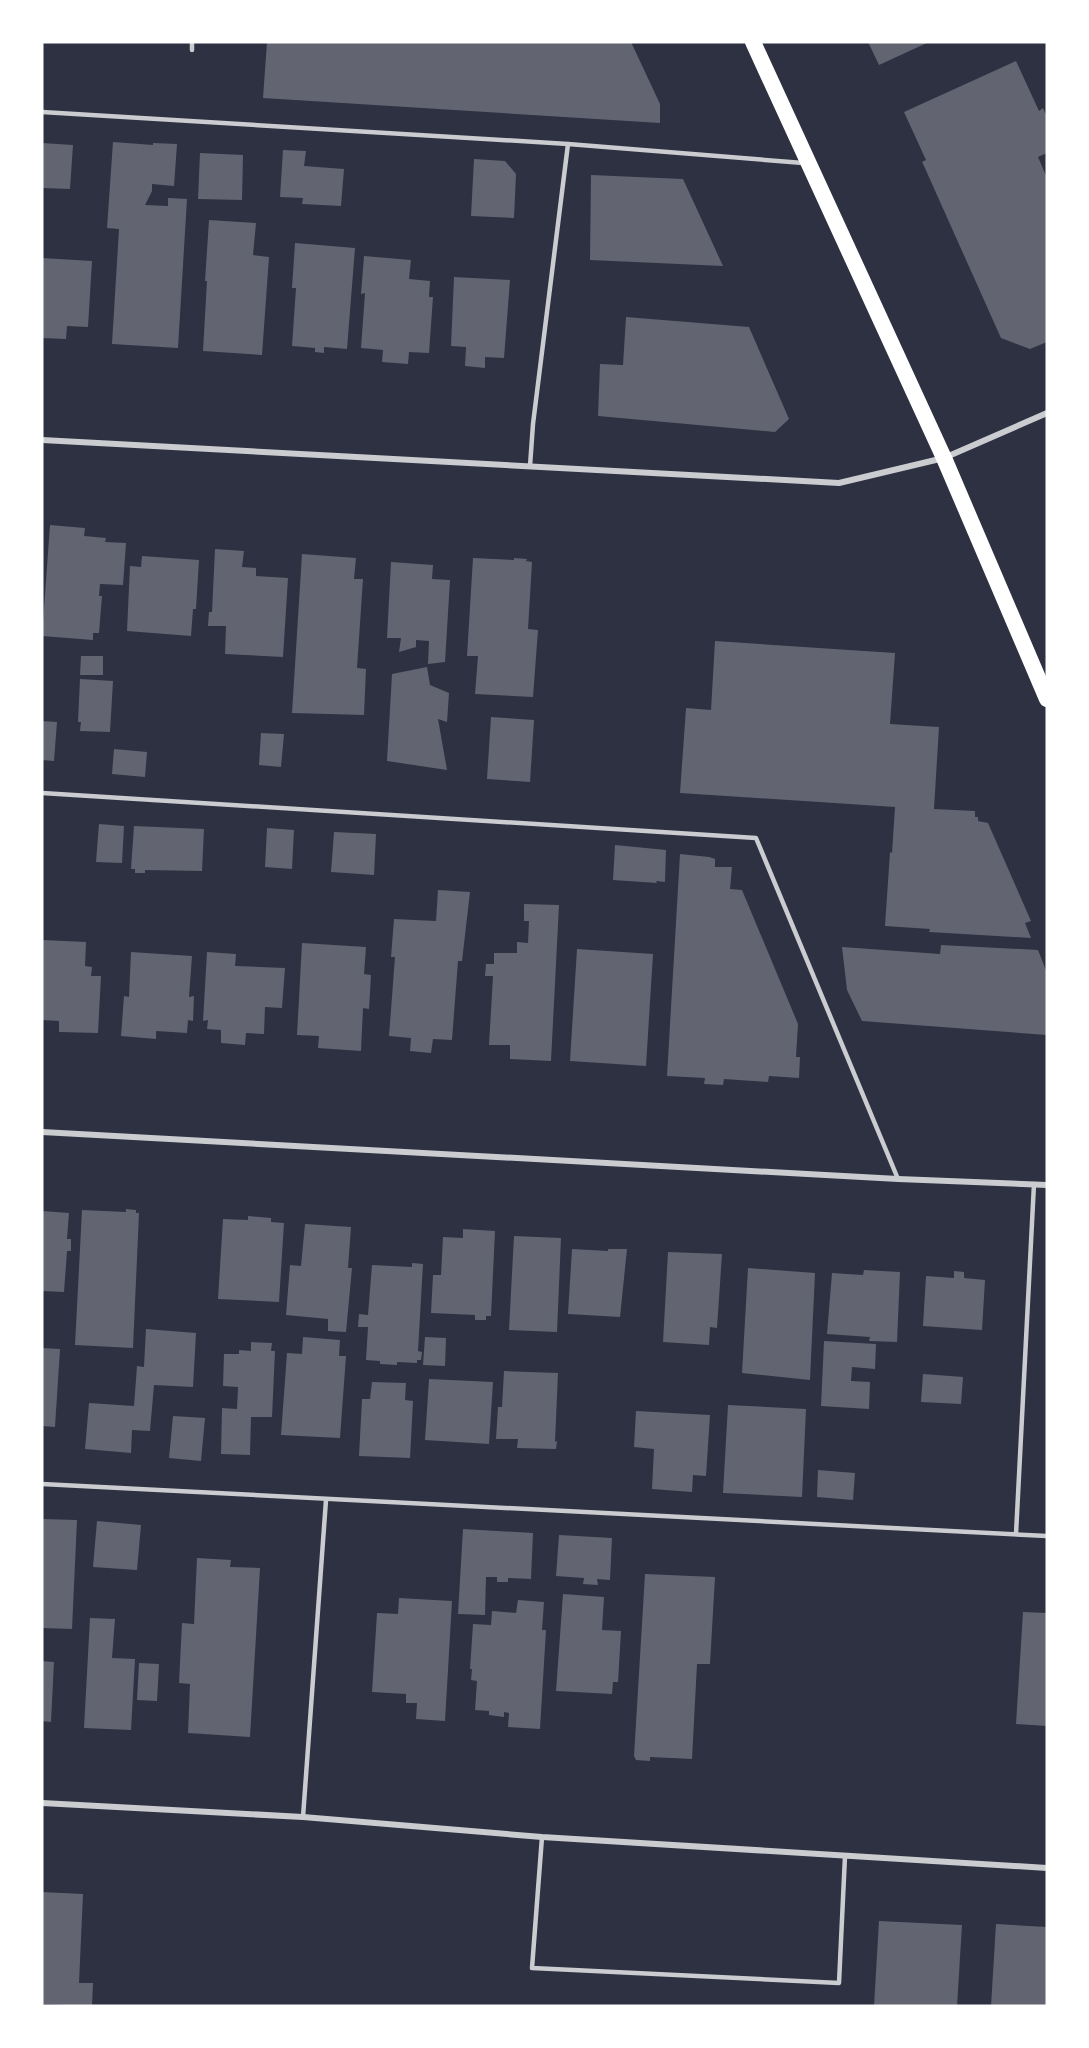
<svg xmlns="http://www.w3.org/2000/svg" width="1089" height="2048" font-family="Ubuntu,sans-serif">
<rect width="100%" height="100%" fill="#2d3142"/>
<g fill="#626471">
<path d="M267,42H631L660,104V123L263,98Z"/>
<path d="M868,42H929L879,65Z"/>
<path d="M1016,61L1039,111L1043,108L1047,117V153L1038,157L1047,178V342L1030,349L1001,338L924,166L922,162L926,160L904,112Z"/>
<path d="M113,142L153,145V143L177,144L174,186L152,184V191L145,205L168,206V198L187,199L178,348L112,344L119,229L107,228Z"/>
<path d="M42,143L73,145L70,189L42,188Z"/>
<path d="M283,150L306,151L304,166L344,169L341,206L302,204L303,198L280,197Z"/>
<path d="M200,153L243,155L242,200L198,199Z"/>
<path d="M474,159L505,161L516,174L514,218L471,216Z"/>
<path d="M591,175L683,179L723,266L590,260Z"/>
<path d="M209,220L256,223L253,255L269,257L262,355L203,351L207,281H205Z"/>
<path d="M295,243L355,248L347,349L324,347V353L315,352V348L292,346L296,288H292Z"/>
<path d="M364,256L411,260L409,279L430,281L429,297H433L429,353L409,352L408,364L382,362L383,350L361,348L365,293L361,294Z"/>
<path d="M42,258L92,261L88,327L67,326L66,339L42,338Z"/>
<path d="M454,277L510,280L504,358L485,357V368L465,366L466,347L451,346Z"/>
<path d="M626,317L749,327L789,419L775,432L598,416L600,364L623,365Z"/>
<path d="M50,525L85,528L84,536L106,538L105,542L126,543L123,585L100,584L99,596H102L99,633H93V640L42,636Z"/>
<path d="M215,549L244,551L242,567L256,568V576L288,578L283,657L225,654L226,626H208L209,612H212Z"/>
<path d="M302,554L356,558L354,579H363L357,668L366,669L364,715L292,713Z"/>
<path d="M142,556L199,560L196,609H193L191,636L127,631L130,566L141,567Z"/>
<path d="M473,558L514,560V558L527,559L526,561L532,562L528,629L538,630L533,697L475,694L478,656H467Z"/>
<path d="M391,562L433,565L432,579L450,580L445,662L428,664L429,641L416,640V647L399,652L401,638H387Z"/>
<path d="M715,641L895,653L890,724L939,727L934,809L975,811V817H978V821L988,823L1031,921L1025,923L1031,938L929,932L930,929L885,926L890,852L892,853L895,807L680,793L686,708L711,710Z"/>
<path d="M81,656H103V675H80Z"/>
<path d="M427,667L430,685L449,693L447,722L438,719L447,770L387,761L392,674Z"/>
<path d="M80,679L113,681L110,732L80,731L81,722H78Z"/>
<path d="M491,717L534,720L530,782L487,779Z"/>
<path d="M42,721L57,722L54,761L42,760Z"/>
<path d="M261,733L284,734L281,767L259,765Z"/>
<path d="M114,749L147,752L145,777L112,774Z"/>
<path d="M99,824L124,826L122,863L96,862Z"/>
<path d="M134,826L204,829L202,871L145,870V873H135V869H131Z"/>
<path d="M267,828L294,830L292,869L265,867Z"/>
<path d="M334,832L376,834L374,875L331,872Z"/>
<path d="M615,845L666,850L665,882L656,881L657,883L613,880Z"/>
<path d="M680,854L709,857L715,859V867H732L730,889L742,890L798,1024L796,1057H800L799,1078L769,1076L768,1082L724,1079L723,1085L704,1084L705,1078L667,1076Z"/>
<path d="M438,890L470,892L462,961H458L452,1040L433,1039L431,1053L410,1051L411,1038L389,1036L395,957H391L394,919L436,921Z"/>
<path d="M524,904L559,905L551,1061L510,1059V1045H489L493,976H485L486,964H494V953H517V942L528,943L529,921H524Z"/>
<path d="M43,940L86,942L85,966L92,967L91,976H101L98,1033L59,1032V1021L42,1020Z"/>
<path d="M302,943L366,947L364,974L371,975L369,1009L363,1008L361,1051L318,1048L319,1036L297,1035Z"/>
<path d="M941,945L1038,950L1047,973V1035L862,1021L847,990L842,947L940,954Z"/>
<path d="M577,949L653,954L646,1066L570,1061Z"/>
<path d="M131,952L192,956L189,997L194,996L193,1021L188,1020L187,1033L156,1031V1039L121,1036L124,996L129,997Z"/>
<path d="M207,952L236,954L235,966L285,968L282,1008L265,1007L264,1034L246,1033L245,1045L221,1043V1030L207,1029L208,1020L203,1021Z"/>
<path d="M126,1209L136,1210V1213H139L133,1348L75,1345L82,1210L126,1212Z"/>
<path d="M42,1211L69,1213L67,1239H71V1251H67L64,1292L42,1291Z"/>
<path d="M248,1216L271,1218V1222L284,1223L279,1302L218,1299L223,1219L248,1220Z"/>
<path d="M305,1224L351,1227L348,1268H352L346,1332L328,1331V1319L286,1315L290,1265L301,1266Z"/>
<path d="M463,1229L495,1231L491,1316H486V1320H475V1315L431,1313L433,1275H441L443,1237L463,1238Z"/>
<path d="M514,1236L561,1238L557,1332L509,1330Z"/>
<path d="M572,1249L608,1251V1249H627L620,1317L568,1314Z"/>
<path d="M668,1252L722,1254L717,1328L710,1327L709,1345L663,1342Z"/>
<path d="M412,1263L423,1264L418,1351L422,1352L421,1360H417V1363L397,1362V1365L380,1364V1361L366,1360L368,1327H358L359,1314L368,1315L372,1265L412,1267Z"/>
<path d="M748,1268L815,1273L810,1380L742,1373Z"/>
<path d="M864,1270L900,1272L897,1342L869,1341L870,1337L827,1334L832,1273L863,1275Z"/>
<path d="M954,1271L964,1272V1278L985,1280L982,1330L923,1326L926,1276L954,1278Z"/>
<path d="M146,1329L196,1333L193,1387L154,1385L150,1431L132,1430L131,1453L85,1449L89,1403L134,1406L137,1366L144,1367Z"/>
<path d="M303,1337L340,1340L339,1356H346L340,1438L281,1435L287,1353L302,1354Z"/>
<path d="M425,1337L446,1338L445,1366L423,1365Z"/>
<path d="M824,1341L876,1344L875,1369L852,1367L851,1381L870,1382L869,1409L821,1406Z"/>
<path d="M251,1342L272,1343L271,1351H275L272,1417H251L250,1455L221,1454L222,1408L237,1409L238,1387L223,1386L224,1354H239V1350L251,1351Z"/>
<path d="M42,1348L60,1349L55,1427L42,1426Z"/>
<path d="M504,1371L558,1373L555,1442L557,1441L556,1449L517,1448L518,1439H496L498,1407H502Z"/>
<path d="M923,1374L963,1377L961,1404L921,1402Z"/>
<path d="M429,1379L493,1382L489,1444L425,1440Z"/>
<path d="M372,1382L406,1383L405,1400L413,1401L410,1458L359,1456L362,1399H370Z"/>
<path d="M728,1405L806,1409L802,1497L723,1493Z"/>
<path d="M636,1411L710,1415L706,1476L693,1475L692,1492L652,1489L654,1449L634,1447Z"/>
<path d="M173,1416L205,1418L201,1461L169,1458Z"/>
<path d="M818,1470L855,1473L853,1500L817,1497Z"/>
<path d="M42,1519L77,1520L72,1629L42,1628Z"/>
<path d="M97,1521L141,1525L137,1570L93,1567Z"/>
<path d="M463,1529L533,1533L531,1579L508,1578V1582H497V1577H486L485,1615L458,1614Z"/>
<path d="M559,1535L612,1538L610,1580L597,1579L598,1585L583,1584L584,1578L556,1576Z"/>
<path d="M197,1558L231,1560L230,1567L260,1568L250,1737L188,1733L190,1684L179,1683L182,1623L194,1624Z"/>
<path d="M645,1574L715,1577L710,1664H697L692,1759L650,1757V1761L636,1760L634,1756Z"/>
<path d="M563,1594L604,1597L602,1630L621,1631L618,1682H613L612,1694L556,1691Z"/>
<path d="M399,1598L452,1601L445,1721L416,1719L417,1703H406V1694L372,1692L377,1613L398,1614Z"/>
<path d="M518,1600L544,1602L542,1630H546L540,1729L508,1727L509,1713L504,1712V1717L489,1715V1711L475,1710L477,1681L471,1680L472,1669H470L473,1624L491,1625L492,1611L516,1613Z"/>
<path d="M1023,1612L1047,1613V1726L1016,1724Z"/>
<path d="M90,1618L115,1619L112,1658L135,1659L131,1730L84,1728Z"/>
<path d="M42,1661L54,1662L51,1722L42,1721Z"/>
<path d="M139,1663L159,1664L157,1701L137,1700Z"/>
<path d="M42,1892L83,1894L79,1983H93L92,2006L42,2004Z"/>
<path d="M879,1921L962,1925L957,2006H874Z"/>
<path d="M996,1924L1047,1927V2006H991Z"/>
</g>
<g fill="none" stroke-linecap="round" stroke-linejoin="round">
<g stroke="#caccd0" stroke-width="4.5">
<path d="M192,50V42"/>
<path d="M42,112L568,144L803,163"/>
<path d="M530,466L533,424L568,144"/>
<path d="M42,793L756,838L898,1179"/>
<path d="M42,1484L1047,1536"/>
<path d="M1016,1534L1034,1184"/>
<path d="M303,1817L326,1500"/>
<path d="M542,1837L532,1968L839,1983L845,1856"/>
</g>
<g stroke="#caccd0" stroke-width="6">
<path d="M42,440L839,483L944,458L1047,413"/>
<path d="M42,1132L898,1179L1047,1185"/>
<path d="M42,1803L303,1817L542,1837L1047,1868"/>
</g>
<path stroke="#fff" stroke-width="16" d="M753,42L944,458L1047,699"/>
</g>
<rect width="1089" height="2048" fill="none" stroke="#ffffff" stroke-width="87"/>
</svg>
